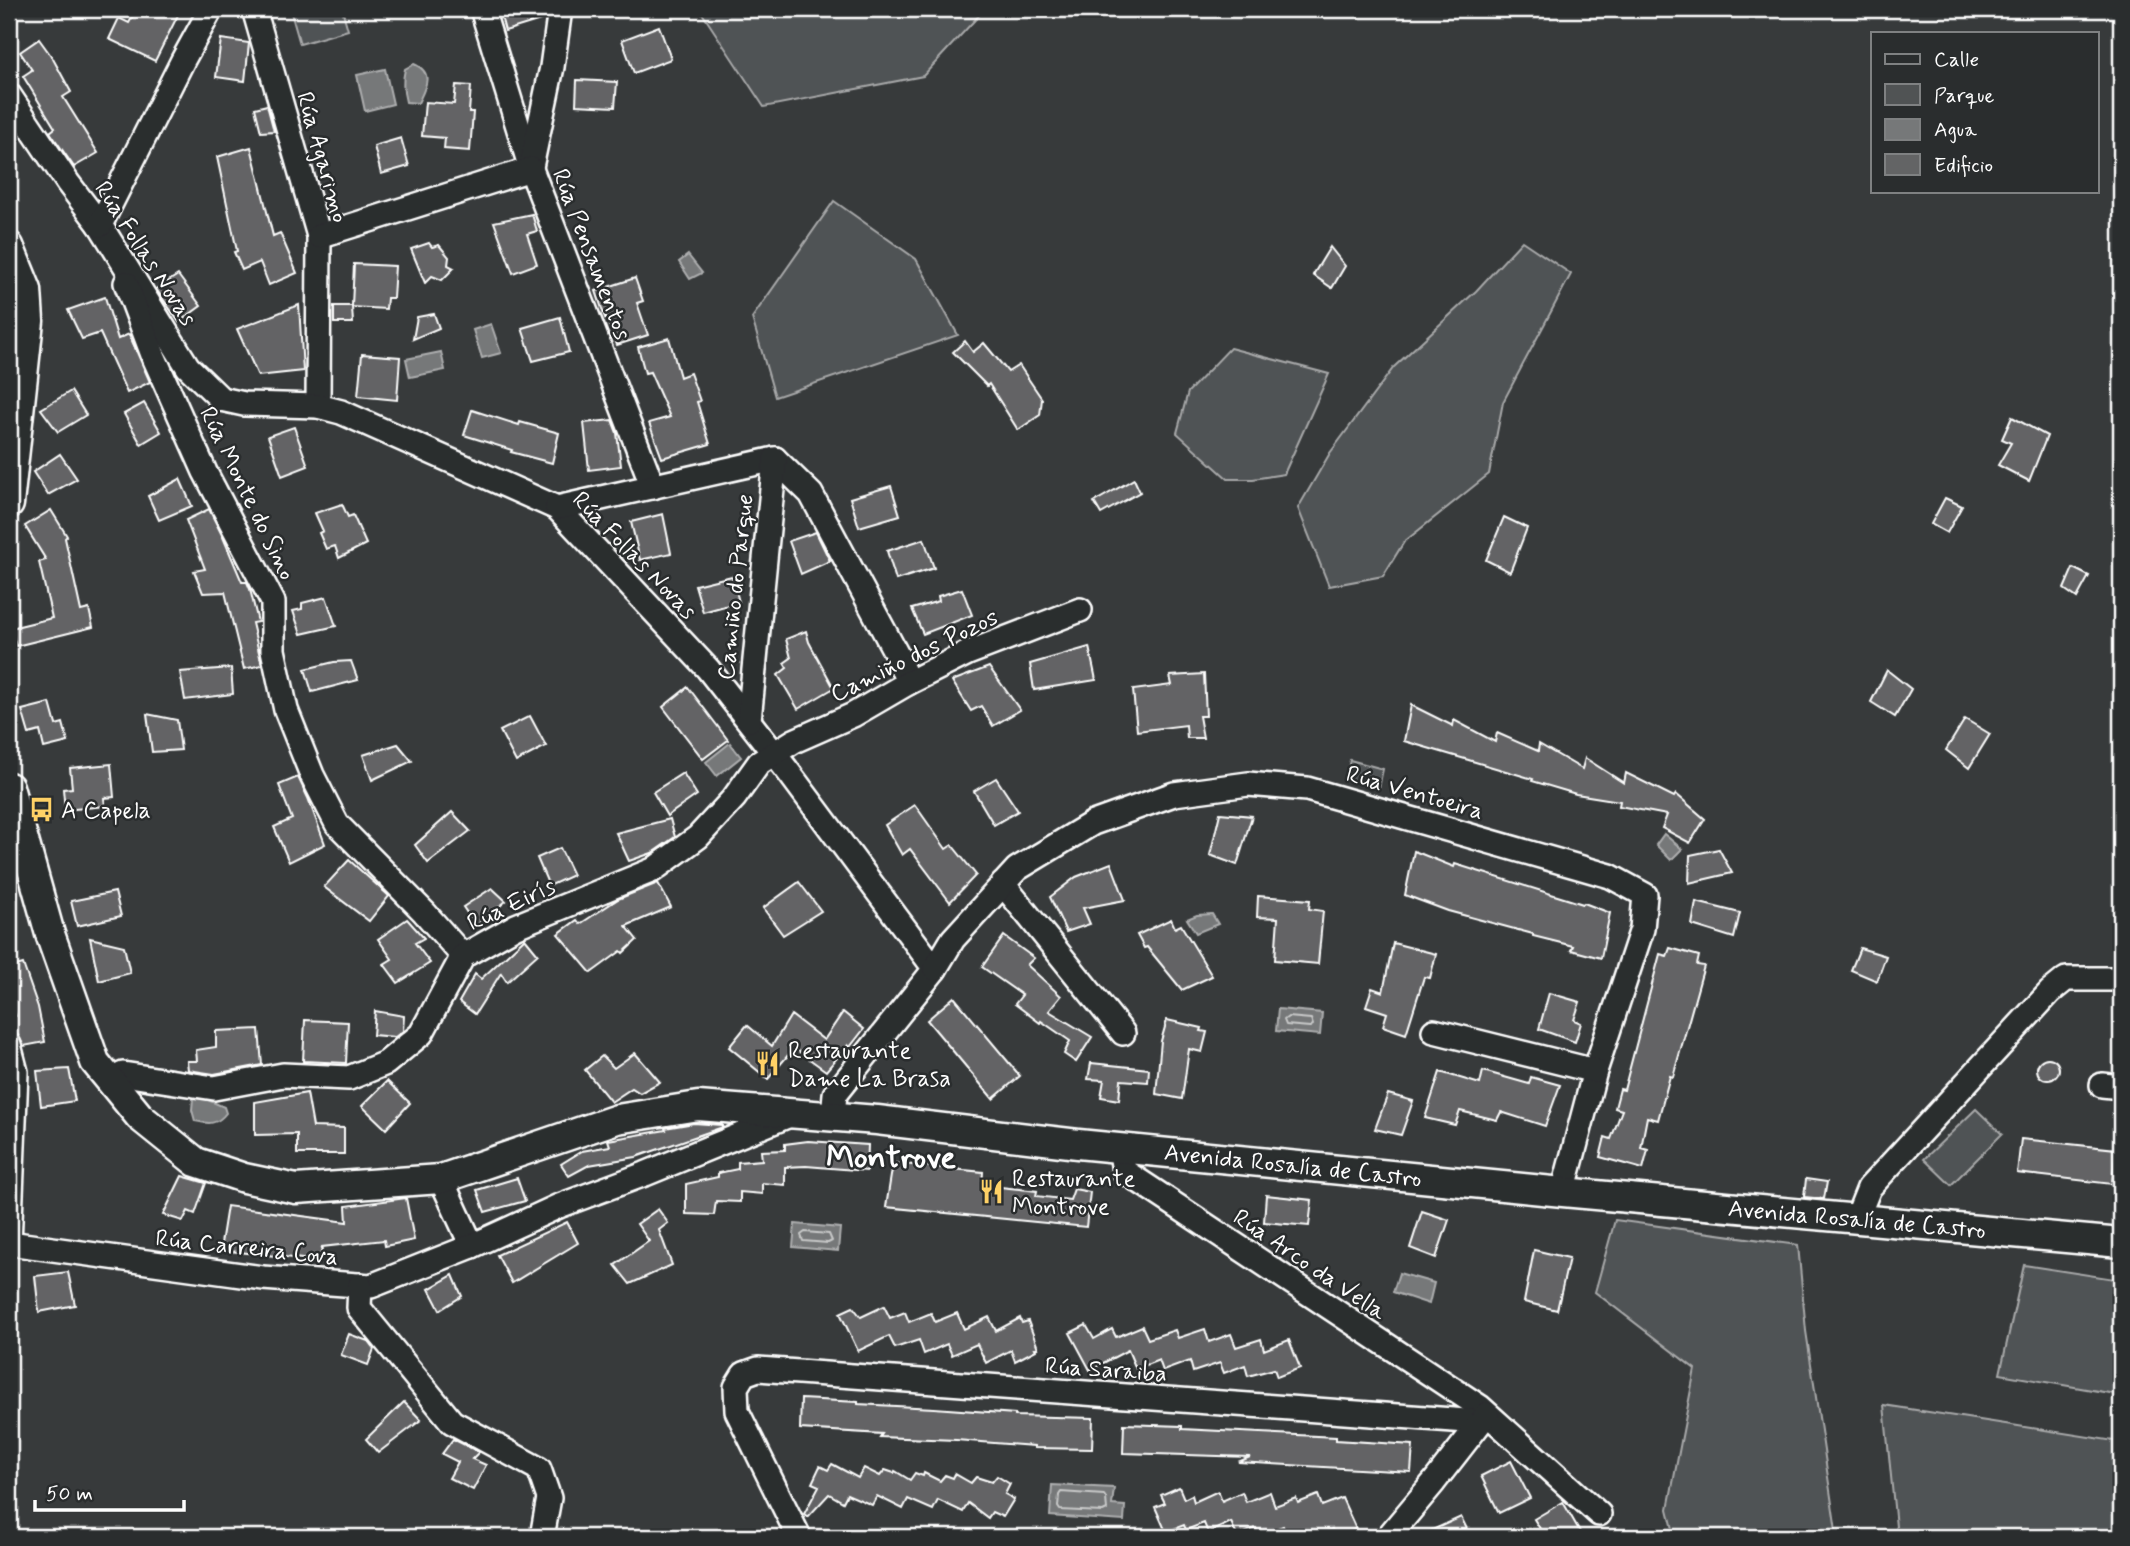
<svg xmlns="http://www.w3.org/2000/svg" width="2130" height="1546" font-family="Mynerve,sans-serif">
<rect width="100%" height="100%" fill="#373a3b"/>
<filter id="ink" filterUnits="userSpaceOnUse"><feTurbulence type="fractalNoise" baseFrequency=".0143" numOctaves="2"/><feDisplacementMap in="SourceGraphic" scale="14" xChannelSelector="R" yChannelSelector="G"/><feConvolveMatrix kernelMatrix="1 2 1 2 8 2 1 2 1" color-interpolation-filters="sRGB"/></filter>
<g filter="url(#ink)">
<g fill="#505354" stroke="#a8a9aa" stroke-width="2">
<path d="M290,9H342L348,30L300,44Z"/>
<path d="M687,9H985L923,76L764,107L702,13Z"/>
<path d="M834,201L916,259L958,335L775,397L752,318Z"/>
<path d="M1522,241L1571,274L1503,402L1489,474L1404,542L1383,576L1329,586L1298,508L1330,453L1394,367L1476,291Z"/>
<path d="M1230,348L1329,374L1284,474L1253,479H1228L1177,433L1188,392Z"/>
<path d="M1350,760L1383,769L1379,788L1346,778Z"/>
<path d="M1976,1109L2002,1134L1951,1185L1924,1159Z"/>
<path d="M1615,1220L1798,1245L1806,1331L1837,1537H1675L1668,1509L1695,1369L1595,1292Z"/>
<path d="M2024,1265L2121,1280V1395L2000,1374Z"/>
<path d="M1884,1405L2121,1442V1537H1897Z"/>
</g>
<g fill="#767879" stroke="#adaeaf" stroke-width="2">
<path d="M414,64C435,73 425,88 418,103L406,102C403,91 402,81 405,69Z"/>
<path d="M385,69L393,104L365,111L357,75Z"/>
<path d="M688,255L702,273L690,279L679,262Z"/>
<path d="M491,324L501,353L482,358L473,330Z"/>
<path d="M441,352L445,370L410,377L406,359Z"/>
<path d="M730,743L741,757L717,776L706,762Z"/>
<path d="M1664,834L1682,849L1671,860L1656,845Z"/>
<path d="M1212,914L1218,924L1196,933L1187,919L1197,915Z"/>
<path d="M1278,1009L1322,1013L1320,1035L1276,1031Z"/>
<path d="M193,1098L206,1099L224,1107L226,1113C217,1125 209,1124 195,1121L192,1110Z"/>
<path d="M795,1224L840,1228L838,1251L793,1247Z"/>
<path d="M1399,1273L1434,1283L1429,1304L1393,1292Z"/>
<path d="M1052,1485L1114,1488L1112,1505L1125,1506L1124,1521L1050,1516Z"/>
</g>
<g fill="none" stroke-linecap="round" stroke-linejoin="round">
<g stroke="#c8c9c9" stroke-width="2">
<path d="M1288,1017L1311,1019L1313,1025L1310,1027L1286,1025L1284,1020Z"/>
<path d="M805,1232L829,1234L832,1241L828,1243L803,1241L801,1235Z"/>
<path d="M1061,1492L1104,1495L1106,1498L1107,1510L1103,1512L1060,1510L1058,1507L1059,1495Z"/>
</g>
</g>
<g fill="#636465" stroke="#fff" stroke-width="2">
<path d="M137,9H165L178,15L155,61L109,39L119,18L129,23Z"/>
<path d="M499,9H546L544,19L505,31Z"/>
<path d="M659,26L671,59L634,73L622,40Z"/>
<path d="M39,39L52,57L71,92L63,97L98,153L74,167L50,132L55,128L23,76L32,70L20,52Z"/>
<path d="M221,39L249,43L245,81L216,77Z"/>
<path d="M577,80L617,82L615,107L576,105Z"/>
<path d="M456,85L471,86L469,112H473L470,151L444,149L445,138L422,136L425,102L454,104Z"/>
<path d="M267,105L274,131L261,132L255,108Z"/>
<path d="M401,138L409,166L381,174L374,146Z"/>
<path d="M251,147L273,236L280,233L297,273L269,285L260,262L242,270L234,252L237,251L217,157Z"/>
<path d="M532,214L537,231L527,234L537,264L513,273L494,222Z"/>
<path d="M429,243L432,247L439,245L449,257L448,265L454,268L442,280L432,276L425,283L411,249Z"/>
<path d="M1330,247L1345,266L1332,288L1313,275Z"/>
<path d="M354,264L395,266L393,298H387L386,309L352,307L353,323H334V306H352Z"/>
<path d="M178,275L201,306L179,322L156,289Z"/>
<path d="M635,278L643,301L637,303L648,335L617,345L606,317L605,318L596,291Z"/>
<path d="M105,297L118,339L129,334L150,382L127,393L100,333L82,339L68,310Z"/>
<path d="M299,305L303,371L258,376L237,329Z"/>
<path d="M434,314L439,328L413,339L417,317Z"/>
<path d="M560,317L569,352L533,361L522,328Z"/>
<path d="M669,338L680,377L690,373L700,401L697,402L710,444L662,458L649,423L670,417L650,372L645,373L638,347Z"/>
<path d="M965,341L973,352L984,343L1008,372L1019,365L1042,399L1040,415L1018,430L989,384L987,386L953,352Z"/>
<path d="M362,354L400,357L397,400L358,396Z"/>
<path d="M71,391L86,415L58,432L41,409Z"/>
<path d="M144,403L161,432L141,444L124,414Z"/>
<path d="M472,410L519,425L520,422L559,433L552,463L511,452L512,450L464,435Z"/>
<path d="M2012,417L2047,436L2029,481L1998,465L2011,443L2002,439Z"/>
<path d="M612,420L617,433L621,466L589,470L584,423Z"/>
<path d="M294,427L308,466L282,476L268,436Z"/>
<path d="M60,454L77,479L48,495L33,472Z"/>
<path d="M180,479L192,506L159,520L148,496Z"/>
<path d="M1134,479L1140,492L1101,514L1094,502Z"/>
<path d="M891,486L900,515L859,527L850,498Z"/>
<path d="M1945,498L1962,506L1947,533L1931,524Z"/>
<path d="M342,504L348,517L353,515L366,544L339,558L335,546L326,549L319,533L323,531L315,513Z"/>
<path d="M209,509L223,537L242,582H247L250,589L258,622L252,623L262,665L244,669L225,592L203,593L194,571L205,569L186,520Z"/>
<path d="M51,510L67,536L65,538L81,611L89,609L93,627L16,646L11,628L52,618L39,562L46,560L25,526Z"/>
<path d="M663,514L671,553L640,560L631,522Z"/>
<path d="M1504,517L1527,528L1510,572L1486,560Z"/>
<path d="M816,532L830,561L801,574L789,541Z"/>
<path d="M924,539L934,568L896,580L887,551Z"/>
<path d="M2073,568L2089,576L2077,598L2064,589Z"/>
<path d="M732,576L739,602L703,612L695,585Z"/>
<path d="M962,589L972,615L923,634L912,609L939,601L938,596Z"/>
<path d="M326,597L336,626L301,634L293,611L302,609V603Z"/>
<path d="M806,631L809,642L834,688L798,709L778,675L787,668L784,663L791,658L786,639Z"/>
<path d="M1089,647L1096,680L1034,690L1030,664Z"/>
<path d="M351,661L358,680L312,692L305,669L334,662Z"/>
<path d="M989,667L1020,710L993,726L981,706L971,711L952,681Z"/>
<path d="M231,668L233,694L185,700L180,672Z"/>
<path d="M1887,670L1911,689L1895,717L1871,702Z"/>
<path d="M1204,674L1206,716H1199L1203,738H1187L1186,725L1137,731L1133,690L1172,685L1170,676Z"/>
<path d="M688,687L728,740L703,759L663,707Z"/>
<path d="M50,703L56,725L63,723L68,742L44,748L40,731L29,734L22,710Z"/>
<path d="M1411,705L1453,726L1454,720L1495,742L1497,733L1538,751L1539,744L1582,769L1585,758L1624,783L1626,773L1674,797L1676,794L1705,819L1690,843L1662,828L1667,815L1619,806L1620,801L1576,794L1532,781L1533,779L1404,741Z"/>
<path d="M147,714L177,720L181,750L152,752Z"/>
<path d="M530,716L546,746L516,762L500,731Z"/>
<path d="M1965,719L1990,734L1969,768L1946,750Z"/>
<path d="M398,744L412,761L372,780L363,755Z"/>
<path d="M111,764L114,797L104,798L105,806L65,810L63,789L72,788L70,768Z"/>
<path d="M683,773L697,795L667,816L653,792Z"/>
<path d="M298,777L308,798L325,844L289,862L274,827L292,819L279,785Z"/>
<path d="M996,778L1018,811L994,825L974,791Z"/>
<path d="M915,805L946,849L952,845L976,875L950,902L910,849L902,855L885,825Z"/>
<path d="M452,812L470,831L428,863L415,845Z"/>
<path d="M1220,813L1252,816L1237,865L1210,855Z"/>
<path d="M670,819L675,837L652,853L629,861L616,833Z"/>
<path d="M560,848L573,875L549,886L537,858Z"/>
<path d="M1719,849L1732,873L1689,883L1690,855Z"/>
<path d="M1414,851L1454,867L1455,864L1583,904L1584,903L1610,913L1601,958L1571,950L1573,946L1533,936V934L1448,911L1405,895Z"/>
<path d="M349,860L389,896L369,921L324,887Z"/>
<path d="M1111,863L1125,900L1083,908L1090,924L1066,932L1050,897L1076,877Z"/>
<path d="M799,882L821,911L783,935L763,908Z"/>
<path d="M658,883L671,907L626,926L637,940L623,953L621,951L591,973L558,934L577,920L580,924L618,899Z"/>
<path d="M492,888L506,901L476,926L463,907Z"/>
<path d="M115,892L121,916L77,926L71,901Z"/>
<path d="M1258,896L1310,900L1309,909L1323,911L1318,964L1275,960L1278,918L1257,917Z"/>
<path d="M1696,902L1740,913L1734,938L1692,925Z"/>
<path d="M407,919L424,938L415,943L430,963L398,983L384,964L392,959L378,939Z"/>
<path d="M1171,919L1175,928L1181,925L1212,976L1182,990L1147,947L1144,948L1137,935Z"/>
<path d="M1004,936L1034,958L1027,965L1061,996L1049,1011L1092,1037L1076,1062L1064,1054L1070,1041L1041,1021L1040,1023L1015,1004L1022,995L982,967Z"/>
<path d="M90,938L124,946L130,973L99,981Z"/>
<path d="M525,938L538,954L507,982L501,973L475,1014L459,1002L475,974L481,979Z"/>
<path d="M1393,943L1436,954L1430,978L1424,977L1406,1034L1383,1026L1387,1013L1366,1006L1372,988L1383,992Z"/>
<path d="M1670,948L1699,956L1697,965L1704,966L1673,1077L1670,1076L1658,1120L1647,1117L1641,1148L1648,1150L1643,1169L1600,1157L1605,1137L1611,1139L1622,1110L1615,1108L1620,1089L1624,1090L1660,954L1667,956Z"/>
<path d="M1860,948L1886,956L1877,981L1851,970Z"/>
<path d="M23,964L38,1007L45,1042L24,1046L17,1034L12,1018L16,1016L9,993V968Z"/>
<path d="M1549,993L1580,1002L1574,1020L1581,1023L1575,1042L1539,1029Z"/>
<path d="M954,997L1020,1076L993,1099L927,1020Z"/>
<path d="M375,1011L404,1016L403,1031L395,1037L373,1035Z"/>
<path d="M843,1012L864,1029L850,1047L848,1045L826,1071L794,1048L768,1079L729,1047L747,1025L772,1046L791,1015L824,1040Z"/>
<path d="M305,1020L348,1022L346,1063L303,1061Z"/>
<path d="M1167,1020L1202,1028L1201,1031L1207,1032L1202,1052L1189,1049L1182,1099L1156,1094L1161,1041Z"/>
<path d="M259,1029L262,1065L214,1074L188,1070L187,1061H197L196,1050L216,1047V1031Z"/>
<path d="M635,1053L660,1082L640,1093L632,1088L611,1102L585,1070L602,1056L614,1068Z"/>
<circle cx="2048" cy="1069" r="11"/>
<path d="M1091,1063L1149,1069L1148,1082L1121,1080L1119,1100L1101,1097L1104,1080L1088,1079Z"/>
<path d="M69,1069L75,1101L41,1106L37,1071Z"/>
<path d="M1483,1071L1529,1084L1531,1077L1560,1085L1545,1126L1501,1112L1497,1120L1460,1111L1455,1125L1425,1118L1440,1072L1480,1084Z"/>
<path d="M387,1081L410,1103L386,1129L362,1106Z"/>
<path d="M307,1093L313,1127L344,1128V1154H297V1134L255,1135V1102Z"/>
<path d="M1388,1094L1413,1101L1401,1135L1375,1129Z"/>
<path d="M694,1123L722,1125L723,1127L636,1157L589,1165L569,1176L561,1164L582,1151L610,1146L608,1140L666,1130L665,1128Z"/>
<path d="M2021,1139L2116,1149L2112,1184L2017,1173Z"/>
<path d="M808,1141L868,1145L867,1171L806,1166L785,1167V1185L762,1183V1194L740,1192V1202L716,1201L714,1215L686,1214V1184L718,1177V1173L738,1169V1162L762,1160L761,1151L785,1150V1144Z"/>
<path d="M893,1163L983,1172L982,1185L1037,1191L1036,1196L1070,1200L1074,1189L1090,1192L1086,1227L886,1207Z"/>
<path d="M182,1176L206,1183L195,1214L188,1211L183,1221L163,1215Z"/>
<path d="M517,1178L525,1201L485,1212L477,1190Z"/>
<path d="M1806,1179L1827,1182L1824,1199L1804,1197Z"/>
<path d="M1266,1195L1312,1200L1309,1226L1264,1222Z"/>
<path d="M406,1198L414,1240L385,1246L384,1240L322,1247L320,1261L220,1250L227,1206L347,1222L346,1206Z"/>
<path d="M658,1209L668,1223L659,1230L672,1265L630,1284L615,1265L649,1241L637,1224Z"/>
<path d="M1422,1211L1449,1220L1436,1258L1410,1248Z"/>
<path d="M567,1222L578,1243L512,1283L497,1255Z"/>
<path d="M1534,1250L1569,1258L1557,1310L1524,1302Z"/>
<path d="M68,1272L75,1305L39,1312L35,1276Z"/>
<path d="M453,1275L462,1296L440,1310L429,1289Z"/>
<path d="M884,1306L890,1318L905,1312L909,1322L931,1313L935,1322L957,1313L964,1329L989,1317L996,1331L1020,1318L1022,1323L1028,1321L1038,1348H1035L1036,1350L1015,1361L1011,1350L986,1363L977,1344L952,1355L947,1344L924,1354L919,1340L895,1348L889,1336L858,1351L840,1313L853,1307L861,1317Z"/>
<path d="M1086,1325L1094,1339L1112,1329L1116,1337L1142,1326L1148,1339L1175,1330L1178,1338L1205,1329L1209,1342L1231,1334L1236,1347L1261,1339L1264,1350L1289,1340L1300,1368L1277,1377L1274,1369L1248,1376L1245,1365L1224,1373L1220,1363L1193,1372L1190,1361L1163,1371L1159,1360L1136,1369L1128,1350L1090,1370L1070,1333Z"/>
<path d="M349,1334L368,1341L374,1349L368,1365L341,1355Z"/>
<path d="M801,1399L858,1402V1404L934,1408L1015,1414V1416L1093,1418L1092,1449L1034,1448V1446L956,1440L880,1437L882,1434L800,1429Z"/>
<path d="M404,1402L421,1420L378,1453L366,1439Z"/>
<path d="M1124,1424L1182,1426V1429L1336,1437V1440L1413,1445L1411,1472L1238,1462L1250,1457L1123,1453Z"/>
<path d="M453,1439L479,1452L472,1459L486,1465L473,1490L449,1478L458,1462L442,1454Z"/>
<path d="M1511,1461L1530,1498L1499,1513L1481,1476Z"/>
<path d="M832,1464L858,1478L864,1468L880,1476L885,1470L894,1473L895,1471L910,1480L915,1473L923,1476L924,1473L940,1481L945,1475L953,1478L955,1474L971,1483L976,1477L992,1482L997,1476L1010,1484L1005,1494L1014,1499L1003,1517L992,1512L988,1518L968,1503L963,1512L938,1500L933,1510L908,1499L903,1509L877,1496L872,1505L847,1494L843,1502L829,1494L808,1517L804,1514L819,1486L812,1483L820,1466L828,1470Z"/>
<path d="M1179,1487L1184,1499L1192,1495L1194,1502L1218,1491L1222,1501L1242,1492L1246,1502L1270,1492L1275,1506L1296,1498L1298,1503L1318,1495L1322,1506L1342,1498L1356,1529L1337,1537L1332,1529L1314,1537L1311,1532L1299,1537H1287L1283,1526L1259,1535L1256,1528L1237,1536L1231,1522L1208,1533L1204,1523L1186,1530L1184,1525L1166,1532L1155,1507L1165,1503L1161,1495Z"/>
<path d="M1563,1502L1583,1537H1545L1534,1519Z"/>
<path d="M1461,1517L1471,1537H1417Z"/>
</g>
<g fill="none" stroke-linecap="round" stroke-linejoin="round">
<defs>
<g id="minor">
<path d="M254,9L319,236L318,406"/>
<path d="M482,9L531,169"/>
<path d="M9,95L68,183L100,225L188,367L221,399L244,404L318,406L341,412L557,508L708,669L787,770L935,969L835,1094L833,1115"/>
<path d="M531,167L552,67L560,9"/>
<path d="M100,225L183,60L211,9"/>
<path d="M319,236L531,169L653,487"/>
<path d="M126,283L153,355L205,472L273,602V650L286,710L312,775L337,824L424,912L463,956"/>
<path d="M557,508L775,459L811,494L897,655L908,683"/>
<path d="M749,720L775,459"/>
<path d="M1003,884L1123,1033"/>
<path d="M935,969L953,939L1017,869L1093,823L1174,794L1248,784L1307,789L1610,876L1645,895L1642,929L1595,1071L1563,1192"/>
<path d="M1434,1031L1595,1071"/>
<path d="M9,1045L16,1072L9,1245"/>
<path d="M111,1081L123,1074L214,1088L283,1075L349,1078L386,1063L421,1034L463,956L516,926L653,870L698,837L734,798L759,763L794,741L853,715L908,683L968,653L1080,610"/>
<path d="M2102,1085L2121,1087"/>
<path d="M1120,1147L1124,1171L1480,1407L1599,1514"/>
<path d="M441,1179L472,1246"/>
<path d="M1860,1219L1861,1208L1869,1188L2050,992L2066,979H2121"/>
<path d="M9,1243L263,1278L371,1286L472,1246L559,1206L645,1174L792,1114"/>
<path d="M360,1285L359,1308L452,1422L539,1469L549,1498L542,1537"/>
<path d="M799,1537L737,1411L736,1387L744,1374L758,1369L1480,1422"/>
<path d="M1388,1537L1434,1482L1487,1414"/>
</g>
<g id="tertiary">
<path d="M9,246L27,290L29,321L9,504"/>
<path d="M9,787L50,934L95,1062L140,1117L196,1162L244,1178L296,1189L441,1179L617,1119L698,1106L877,1120L1078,1144L1563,1192L2121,1243"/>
</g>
</defs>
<use href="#minor" stroke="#fff" stroke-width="28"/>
<use href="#tertiary" stroke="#fff" stroke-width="33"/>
<use href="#minor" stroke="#2a2d2e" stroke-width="23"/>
<use href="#tertiary" stroke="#2a2d2e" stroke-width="28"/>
</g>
</g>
<defs>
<symbol id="bus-bare" viewBox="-9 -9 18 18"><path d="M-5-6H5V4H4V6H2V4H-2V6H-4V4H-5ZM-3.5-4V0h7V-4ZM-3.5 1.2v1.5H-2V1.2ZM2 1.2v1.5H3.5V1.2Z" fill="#ffd166" stroke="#2a2d2e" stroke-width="2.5" paint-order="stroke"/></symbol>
<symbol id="restaurant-bare" viewBox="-9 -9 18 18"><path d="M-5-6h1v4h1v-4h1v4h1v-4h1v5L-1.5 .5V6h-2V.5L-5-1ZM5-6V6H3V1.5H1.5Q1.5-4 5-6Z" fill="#ffd166" stroke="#2a2d2e" stroke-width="2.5" paint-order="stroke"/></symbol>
</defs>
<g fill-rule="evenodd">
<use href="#bus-bare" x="24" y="792" width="35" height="35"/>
<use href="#restaurant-bare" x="750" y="1046" width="35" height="35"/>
<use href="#restaurant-bare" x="974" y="1174" width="35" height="35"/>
</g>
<g text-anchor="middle" stroke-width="5" stroke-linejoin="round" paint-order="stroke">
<g font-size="24" fill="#fff" stroke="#2a2d2e">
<text transform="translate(323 157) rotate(74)" y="8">Rúa Agarimo</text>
<text transform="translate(146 253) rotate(57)" y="8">Rúa Follas Novas</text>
<text transform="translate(592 254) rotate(69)" y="8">Rúa Pensamentos</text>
<text transform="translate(248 493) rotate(64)" y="8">Rúa Monte do Sino</text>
<text transform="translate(635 555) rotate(46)" y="8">Rúa Follas Novas</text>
<text transform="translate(735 587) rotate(-84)" y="8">Camiño do Parque</text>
<text transform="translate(914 655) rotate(-26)" y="8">Camiño dos Pozos</text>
<text transform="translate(1415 792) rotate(16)" y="8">Rúa Ventoeira</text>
<text transform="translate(511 904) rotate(-25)" y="8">Rúa Eirís</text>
<text transform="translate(1293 1165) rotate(6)" y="8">Avenida Rosalía de Castro</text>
<text transform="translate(1857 1219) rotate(5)" y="8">Avenida Rosalía de Castro</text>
<text transform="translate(247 1247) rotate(6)" y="8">Rúa Carreira Cova</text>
<text transform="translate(1310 1264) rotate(34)" y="8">Rúa Arco da Vella</text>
<text transform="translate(1106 1369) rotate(4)" y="8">Rúa Saraiba</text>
</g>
<g font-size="24" fill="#fff" stroke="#2a2d2e" text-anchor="start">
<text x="61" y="818">A Capela</text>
<text x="788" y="1058">Restaurante<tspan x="788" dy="28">Dame La Brasa</tspan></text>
<text x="1012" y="1186">Restaurante<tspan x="1012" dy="28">Montrove</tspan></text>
</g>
<g font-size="32" font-weight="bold" fill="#fff" stroke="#2a2d2e">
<text x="891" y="1167">Montrove</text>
</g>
</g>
<rect width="2130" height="1546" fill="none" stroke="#2a2d2e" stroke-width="35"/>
<rect x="18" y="18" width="2095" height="1511" fill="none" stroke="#fff" stroke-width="2.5" filter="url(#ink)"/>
<rect x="1871" y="32" width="228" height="161" fill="#2a2d2e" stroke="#7f8182" stroke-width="2"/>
<rect x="1885" y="54" width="35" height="10" fill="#2a2d2e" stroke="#7f8182" stroke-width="2"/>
<text x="1934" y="66" font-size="21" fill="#ffffff">Calle</text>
<rect x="1885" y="84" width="35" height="21" fill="#505354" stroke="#7f8182" stroke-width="2"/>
<text x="1934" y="102" font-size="21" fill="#ffffff">Parque</text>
<rect x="1885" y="119" width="35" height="21" fill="#767879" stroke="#7f8182" stroke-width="2"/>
<text x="1934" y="136" font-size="21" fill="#ffffff">Agua</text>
<rect x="1885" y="154" width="35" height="21" fill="#636465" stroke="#7f8182" stroke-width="2"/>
<text x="1934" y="172" font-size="21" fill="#ffffff">Edificio</text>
<path d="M35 1500v10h149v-10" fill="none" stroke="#ffffff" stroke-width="3.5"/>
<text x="46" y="1500" font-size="21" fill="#ffffff" stroke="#2a2d2e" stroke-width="5" paint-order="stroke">50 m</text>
</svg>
